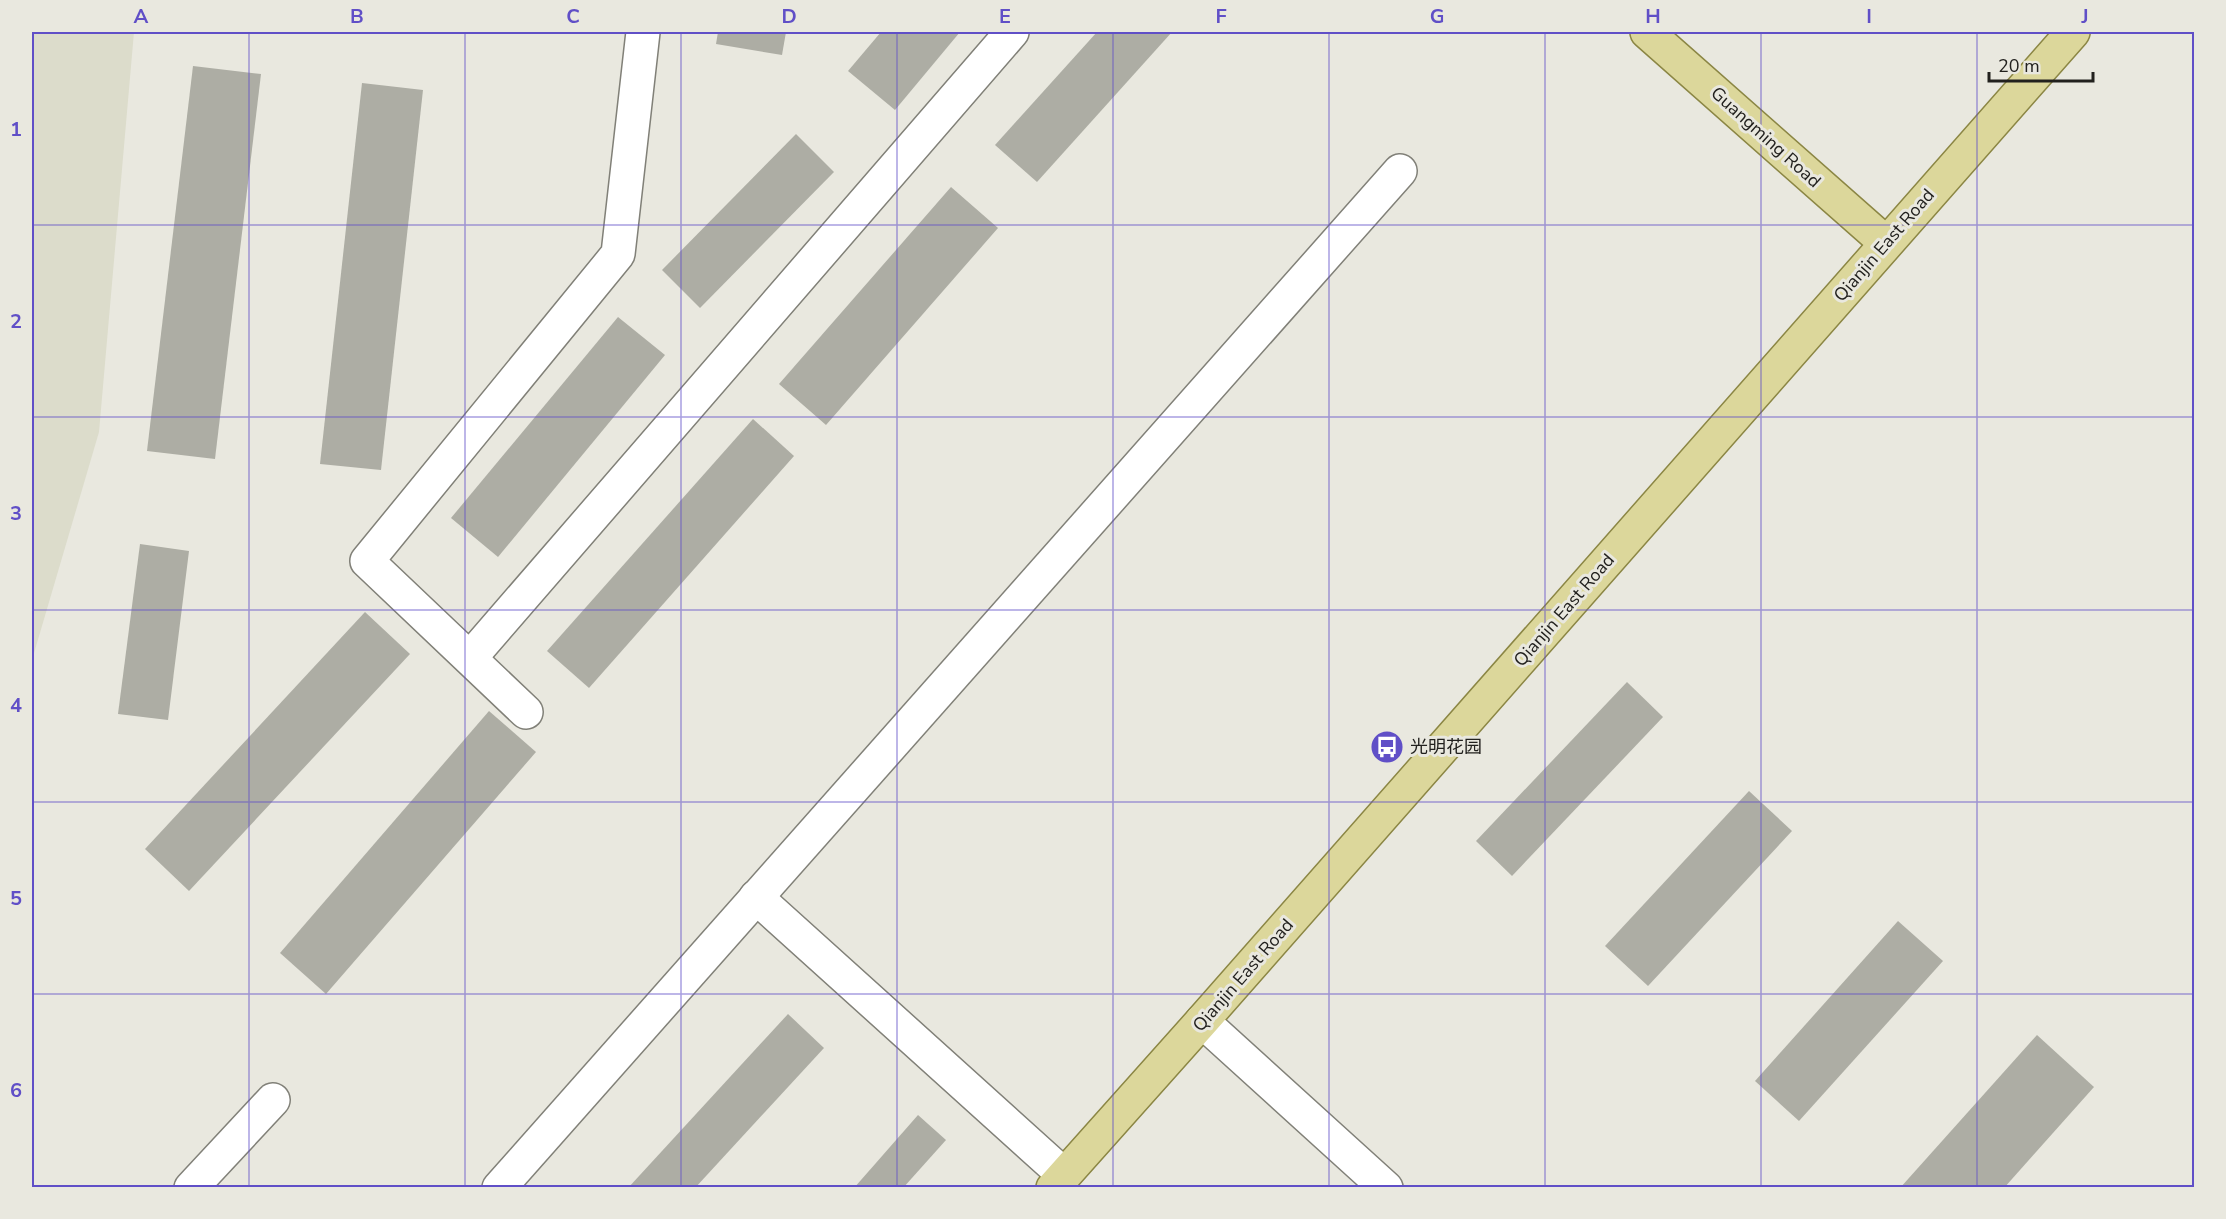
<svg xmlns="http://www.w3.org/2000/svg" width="2226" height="1219" font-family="'Nunito Sans','Noto Sans SC',sans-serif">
<rect width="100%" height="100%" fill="#e9e8df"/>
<path fill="#dcdccb" d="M32,32H134L99,432L32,660Z"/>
<g fill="#adada4">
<path d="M718,32H786L782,55L716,44Z"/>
<path d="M881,32H960L895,110L848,71Z"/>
<path d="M1097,32H1172L1037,182L995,145Z"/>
<path d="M193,66L261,74L215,459L147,451Z"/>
<path d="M362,83L423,90L381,470L320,464Z"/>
<path d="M796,134L834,172L700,308L662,270Z"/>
<path d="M951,187L998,228L826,425L779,384Z"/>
<path d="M618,317L665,355L498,557L451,518Z"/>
<path d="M753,419L794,456L589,688L547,651Z"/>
<path d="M140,544L189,551L168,720L118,714Z"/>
<path d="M365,612L410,654L189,891L145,849Z"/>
<path d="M1627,682L1663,717L1512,876L1476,841Z"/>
<path d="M489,711L536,752L326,994L280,953Z"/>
<path d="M1749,791L1792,831L1648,986L1605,946Z"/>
<path d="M1898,921L1943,961L1799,1121L1755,1081Z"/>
<path d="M788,1014L824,1048L695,1188H628Z"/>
<path d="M2037,1035L2094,1087L2004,1188H1900Z"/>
<path d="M918,1115L946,1140L903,1188H854Z"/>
</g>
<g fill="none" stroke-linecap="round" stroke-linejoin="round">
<defs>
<g id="minor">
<path d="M470,658L1012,32"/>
<path d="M526,712L367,561L618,254L643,32"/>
<path d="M756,897L1064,1175"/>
<path d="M1202,1021L1386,1188"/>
<path d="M191,1188L273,1100"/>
<path d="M499,1188L1400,171"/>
</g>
<g id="major">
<path d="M1647,32L1886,243"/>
<path d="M1053,1188L1202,1021L2073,32"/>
</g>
</defs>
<use href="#minor" stroke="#818078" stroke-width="36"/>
<use href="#major" stroke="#8b8644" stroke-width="36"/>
<use href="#minor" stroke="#fff" stroke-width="33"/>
<use href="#major" stroke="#dcd79b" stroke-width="33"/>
</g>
<path fill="none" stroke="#604fc7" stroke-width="1.5" stroke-opacity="0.55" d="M249,32V1188M465,32V1188M681,32V1188M897,32V1188M1113,32V1188M1329,32V1188M1545,32V1188M1761,32V1188M1977,32V1188M32,225H2194M32,417H2194M32,610H2194M32,802H2194M32,994H2194"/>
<defs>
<symbol id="bus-disc" viewBox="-11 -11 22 22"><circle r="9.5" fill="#604fc7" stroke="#e9e8df"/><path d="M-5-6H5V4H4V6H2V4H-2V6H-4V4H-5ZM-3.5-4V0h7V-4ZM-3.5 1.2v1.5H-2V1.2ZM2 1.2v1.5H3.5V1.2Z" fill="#fff"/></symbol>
</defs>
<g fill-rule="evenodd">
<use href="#bus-disc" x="1368" y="728" width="38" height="38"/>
</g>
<g text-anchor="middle" stroke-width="6" stroke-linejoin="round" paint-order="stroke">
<g font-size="18" fill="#22211e" stroke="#e9e8df">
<text transform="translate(1766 137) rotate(42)" y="6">Guangming Road</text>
<text transform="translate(1884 245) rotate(-49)" y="6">Qianjin East Road</text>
<text transform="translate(1564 610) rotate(-49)" y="6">Qianjin East Road</text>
<text transform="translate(1243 975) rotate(-49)" y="6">Qianjin East Road</text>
</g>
<g font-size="18" fill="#22211e" stroke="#e9e8df" text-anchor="start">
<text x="1410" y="753">光明花园</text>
</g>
</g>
<rect width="2226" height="1219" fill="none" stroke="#e9e8df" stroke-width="66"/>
<path d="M1989 72v9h104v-9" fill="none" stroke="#22211e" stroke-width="3"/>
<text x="1998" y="72" font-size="18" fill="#22211e" stroke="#e9e8df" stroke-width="4.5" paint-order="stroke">20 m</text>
<rect x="33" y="33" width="2160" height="1153" fill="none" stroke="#604fc7" stroke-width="2"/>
<g font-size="20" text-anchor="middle" font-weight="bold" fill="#604fc7">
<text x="141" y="23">A</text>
<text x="357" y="23">B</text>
<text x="573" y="23">C</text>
<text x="789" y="23">D</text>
<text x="1005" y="23">E</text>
<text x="1221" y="23">F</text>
<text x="1437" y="23">G</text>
<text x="1653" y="23">H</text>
<text x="1869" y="23">I</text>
<text x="2085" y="23">J</text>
<text x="16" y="136">1</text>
<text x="16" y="328">2</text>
<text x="16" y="520">3</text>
<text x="16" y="712">4</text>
<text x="16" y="905">5</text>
<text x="16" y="1097">6</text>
</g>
</svg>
